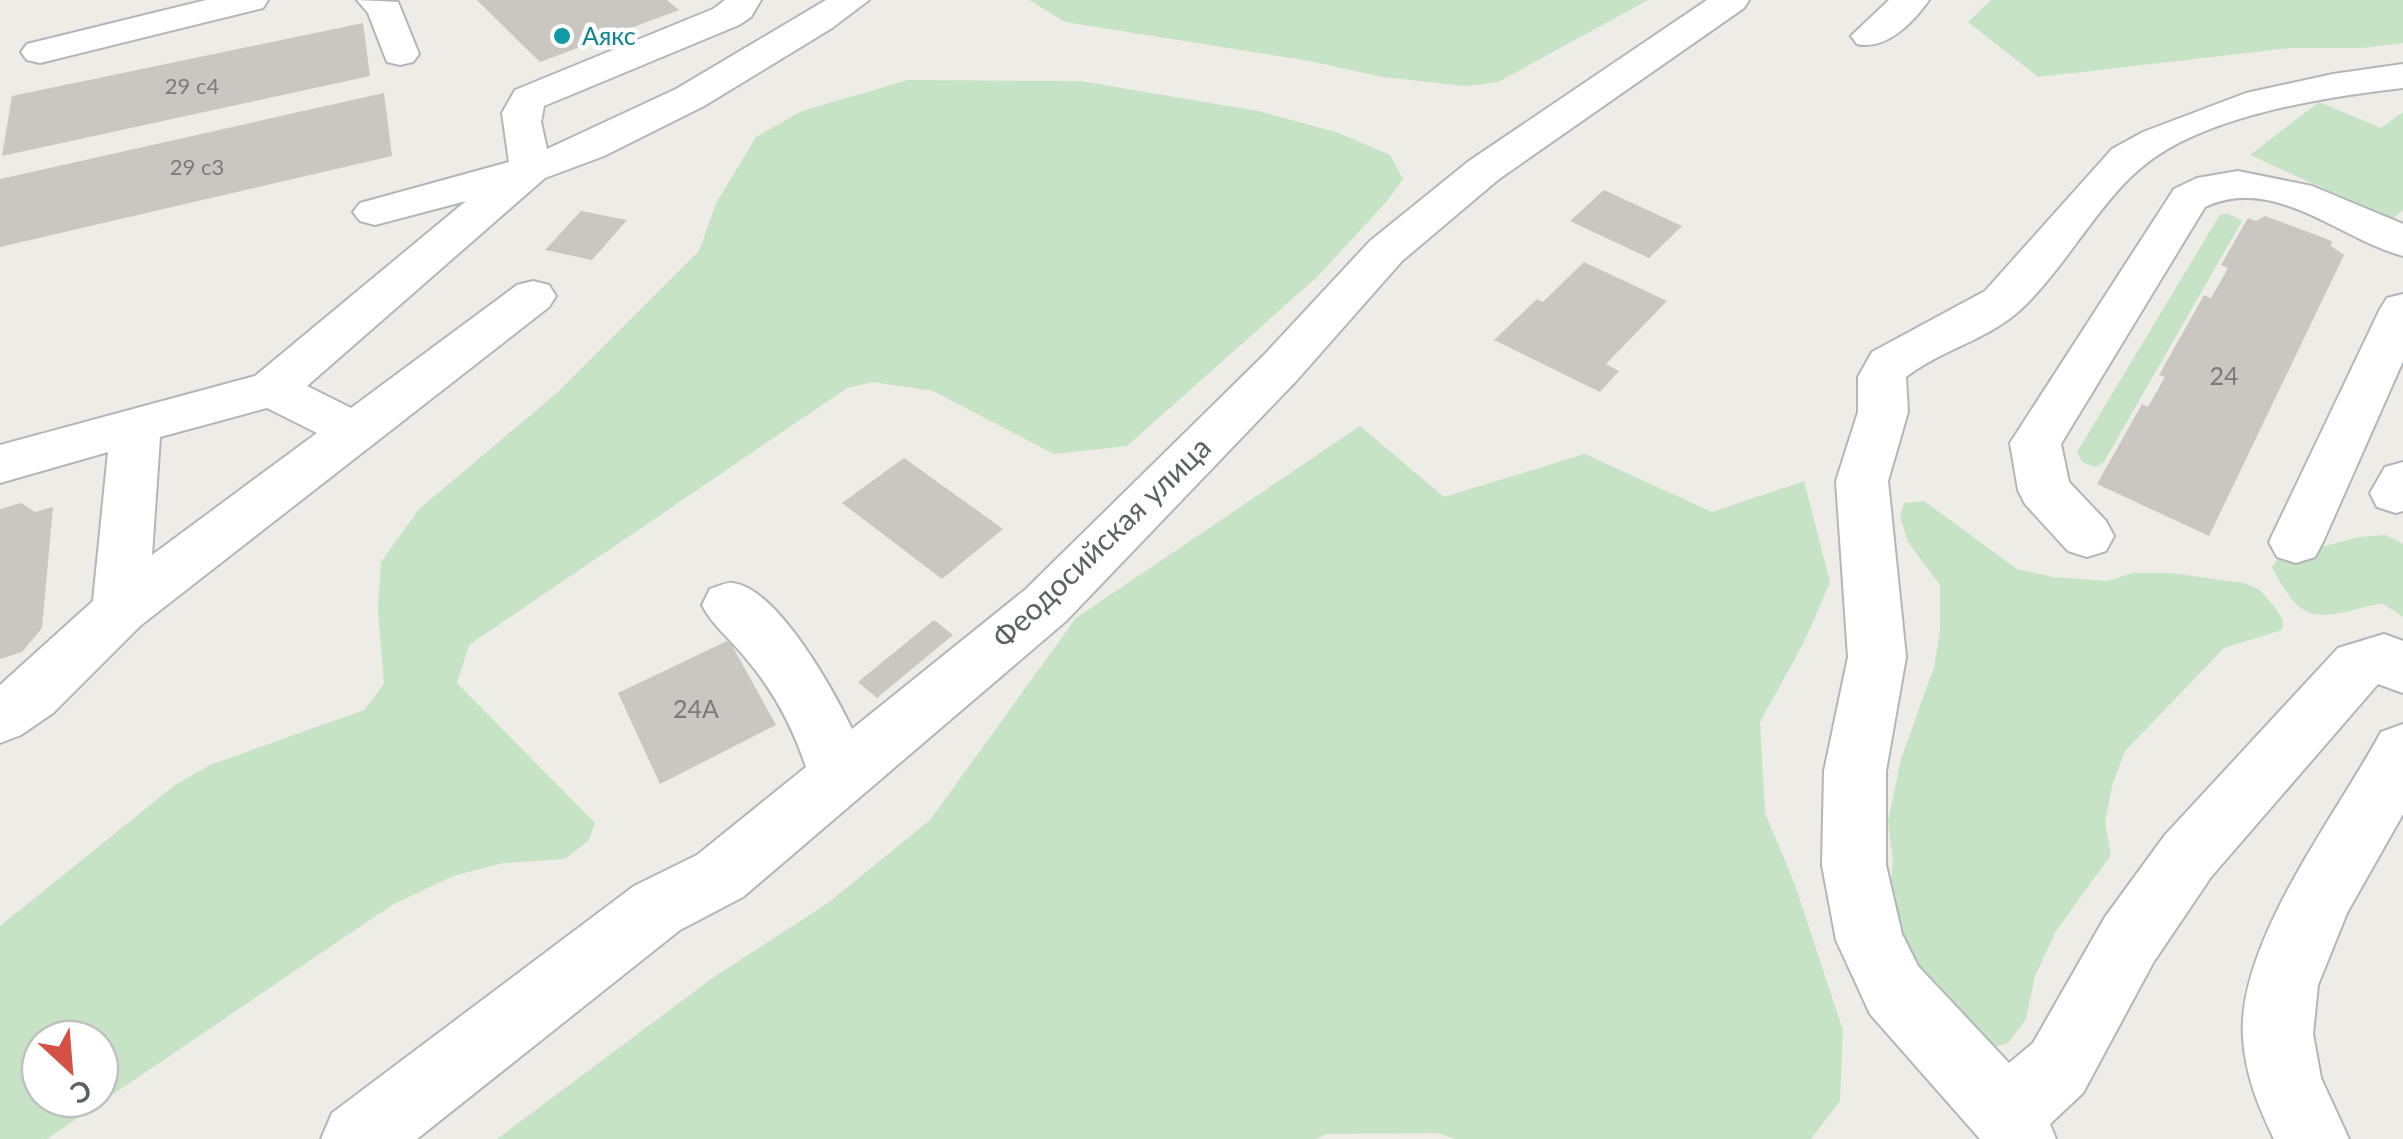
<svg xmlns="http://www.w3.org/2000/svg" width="2403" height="1139" font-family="Lato,sans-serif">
<rect width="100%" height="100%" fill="#eeece6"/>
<g fill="#c6e3c6" fill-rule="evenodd">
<path d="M1029,0H1648L1498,82L1466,86L1382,77L1310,61L1065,22Z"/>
<path d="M1991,0H2403V43L2361,48H2291L2038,77L1968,22Z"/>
<path d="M908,80L1080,81L1258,111L1336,132L1390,155L1403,179L1388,200L1318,276L1127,446L1054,454L933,391L873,382L847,388L469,645L457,683L595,823L589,840L565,859L503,863L453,876L392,905L47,1139H0V926L175,785L210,765L364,710L384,684L378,609L381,562L419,509L558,392L699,251L716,203L756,137L802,111ZM40,1039H100V1099H40Z"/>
<path d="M2319,102L2381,128L2403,112V210L2392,220L2250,155Z"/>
<path d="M2227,213L2242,221L2104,462L2095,467L2082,462L2077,452L2219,216Z"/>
<path d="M1360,426L1444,497L1585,454L1712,512L1804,481L1830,582L1804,642L1760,722L1765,813L1794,882L1843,1030L1840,1101L1811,1139H1455L1437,1133L1327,1134L1316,1139H497L711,979L828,903L930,820L1076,618Z"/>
<path d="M1924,501L2017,569L2053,577L2107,581L2133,573H2171L2243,583L2259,589L2273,605L2283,620L2282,630L2224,648L2125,751L2112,786L2105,822L2111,855L2056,931L2035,976L2026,1019L2008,1043L1985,1050L1927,1002L1888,907L1893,862L1888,822L1901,759L1934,667L1940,631V585L1908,542L1900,517L1904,503Z"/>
<path d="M2386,535L2403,544V617L2382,603C2320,617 2304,631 2272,567L2279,558L2359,537Z"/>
</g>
<g fill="#cac7c2">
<path d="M477,0H667L679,10L540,62Z"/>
<path d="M363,23L370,76L2,156L12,96Z"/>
<path d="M384,93L392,156L0,247V179Z"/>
<path d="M1604,190L1682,226L1649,258L1570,221Z"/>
<path d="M581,211L627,220L592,260L545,250Z"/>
<path d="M2265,216L2332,241L2331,246L2344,255L2209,536L2097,484L2142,404L2148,407L2165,377L2159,375L2204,295L2211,298L2228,268L2221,265L2248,218L2256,221Z"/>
<path d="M1584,262L1667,301L1606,364L1619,371L1600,392L1494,340L1537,299L1543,302Z"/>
<path d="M904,458L1003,529L942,579L842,503Z"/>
<path d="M21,503L35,512L53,507L42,628L22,652L0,659V509Z"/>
<path d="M934,620L953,635L877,698L858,682Z"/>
<path d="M729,640L776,725L660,784L618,693Z"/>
</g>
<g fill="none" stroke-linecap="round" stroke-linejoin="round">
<defs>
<g id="minor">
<path d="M206,0H268L263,8L40,63L27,60L21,52L27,44Z"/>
<path d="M357,0L398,2L419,54L413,62L400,65L387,62L368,13Z"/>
<path d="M725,0H761L751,17L739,25L544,106L541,122L547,149L676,89L826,0H869L832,28L704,106L604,156L545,178L307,386L351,408L517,285L533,281L549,285L556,296L549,307L140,626L53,713L21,735L0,743V685L93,601L108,452L0,483V445L255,376L466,201L375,225L360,221L353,212L360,203L509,162L502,113L515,90L713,9ZM267,408L317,433L152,555L160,437Z"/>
<path d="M1707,0H1749L1744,8L1499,179L1402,261L1297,380L1066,621L743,897L680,930L417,1139H321L332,1113L634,886L697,855L806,767C793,728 775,693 748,661C733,641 713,627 702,605L710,589C717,587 726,582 733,583C778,589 834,691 852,729L1026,589L1263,356L1370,241L1469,161Z"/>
<path d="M1889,0H1929C1913,23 1885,51 1857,44L1851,36Z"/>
<path d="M2403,64V88C2325,97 2204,115 2142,167C2098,203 2062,273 2018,312C1986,340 1939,351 1906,377L1908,412L1888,481L1906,657L1886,771V865L1902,934L1918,966L2009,1063L2033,1043L2105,917L2165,835L2338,648L2384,634L2403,641V693L2378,684L2211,877L2153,963L2083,1093L2050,1124L2056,1139H1980L1870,1014L1836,940L1822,865L1824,771L1848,657L1836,481L1858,412V377L1872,352L1985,291L2112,149L2143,132L2246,93L2333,74Z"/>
<path d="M2238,171L2312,186L2403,224V256C2339,239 2274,174 2205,207L2061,444L2069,482L2106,521L2114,536L2106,551L2087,557L2068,551L2025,504L2018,490L2010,443L2174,189L2197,178Z"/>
<path d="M2403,294V361L2323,542L2315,557L2296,563L2277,557L2269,542L2380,309L2387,298Z"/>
<path d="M2403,462V511L2396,513L2377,507L2370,493L2385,467Z"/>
<path d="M2403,724V814L2347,913L2318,985L2313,1034L2321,1078L2349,1139H2274C2258,1106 2245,1074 2243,1037C2237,942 2337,814 2381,732Z"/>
</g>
</defs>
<use href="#minor" stroke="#b3b6b9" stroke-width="4"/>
<use href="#minor" fill="#fff" fill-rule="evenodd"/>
</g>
<circle fill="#0f9aa8" stroke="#fff" stroke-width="4" cx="562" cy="36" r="10"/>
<g text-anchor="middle" stroke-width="9" stroke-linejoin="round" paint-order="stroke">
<g font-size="22" fill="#797a7c">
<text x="192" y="94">29 с4</text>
<text x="197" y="175">29 с3</text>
</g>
<g font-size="25" fill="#0d838f" stroke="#fff" text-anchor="start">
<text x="582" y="45">Аякс</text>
</g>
<g font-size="25" fill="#797a7c">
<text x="2224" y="385">24</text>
<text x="696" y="718">24А</text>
</g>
<g font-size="30" fill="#5e6164" stroke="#fff">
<text transform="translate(1102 543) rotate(-44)" y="10">Феодосийская улица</text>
</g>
</g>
<g transform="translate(70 1069) rotate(154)"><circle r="48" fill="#ffffff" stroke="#bfc0c1" stroke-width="2.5"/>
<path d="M0-8L18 38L0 25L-18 38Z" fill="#d55145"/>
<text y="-15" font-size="28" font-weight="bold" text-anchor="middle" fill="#5e6164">С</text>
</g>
</svg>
